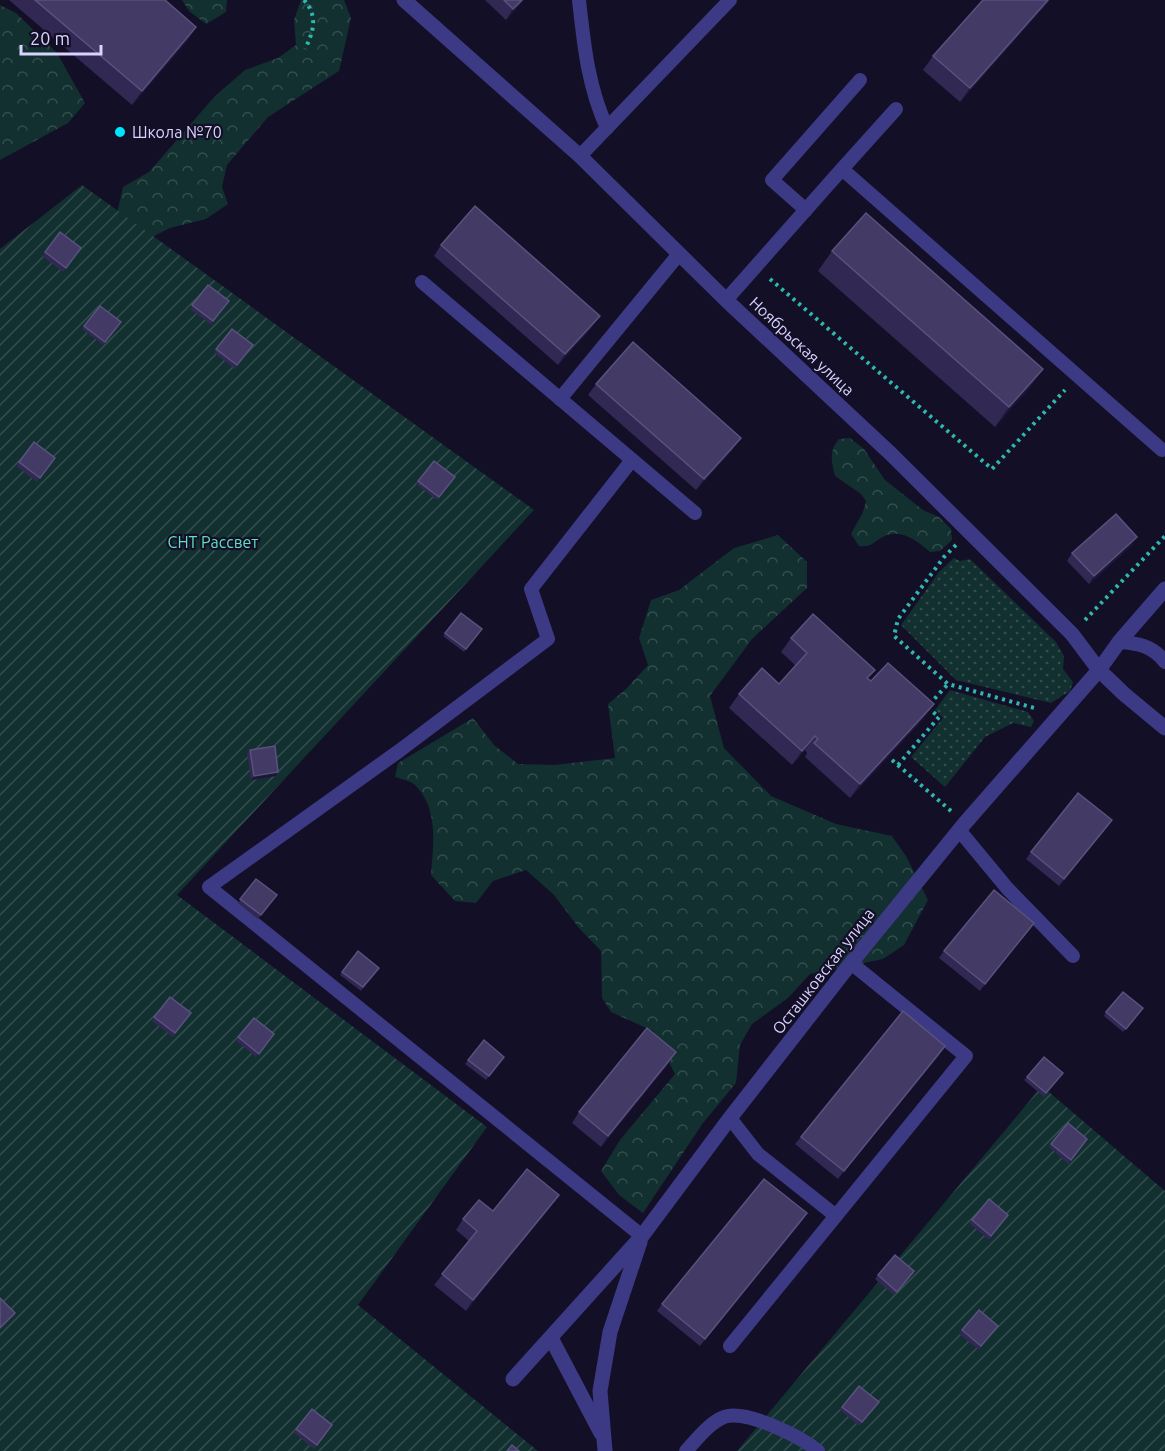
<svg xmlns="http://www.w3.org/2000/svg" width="1165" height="1451" font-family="Ubuntu,sans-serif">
<defs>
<pattern id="grass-dots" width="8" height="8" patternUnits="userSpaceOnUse" patternTransform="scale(1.5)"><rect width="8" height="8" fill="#12302f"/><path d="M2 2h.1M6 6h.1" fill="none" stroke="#344d4e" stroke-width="1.8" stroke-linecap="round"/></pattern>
<pattern id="forest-crowns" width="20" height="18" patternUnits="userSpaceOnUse" patternTransform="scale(1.5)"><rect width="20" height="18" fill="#12302f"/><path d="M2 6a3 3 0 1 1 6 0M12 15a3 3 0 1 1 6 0" fill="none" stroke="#344d4e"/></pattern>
<pattern id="garden-furrows" width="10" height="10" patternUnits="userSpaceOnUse" patternTransform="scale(1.5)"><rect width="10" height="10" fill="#12302f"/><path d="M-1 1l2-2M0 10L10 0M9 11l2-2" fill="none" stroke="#344d4e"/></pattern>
</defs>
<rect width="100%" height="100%" fill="#130f26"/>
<g fill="url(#grass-dots)">
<path d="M954,558L960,561L970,559L1056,642L1064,656L1063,669L1073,682L1070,691L1051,703L956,680L901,625L939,572Z"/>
<path d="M950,690L1028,712L1034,721L1031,727L1013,723L985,737L945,787L911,757L943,718L935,710Z"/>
</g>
<g fill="url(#forest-crowns)">
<path d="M182,0H227L226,12L206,24L189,11Z"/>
<path d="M301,0H344L351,18L339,71L268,117L227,165L222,187L228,204L206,219L170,228L144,241L113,231L123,187L149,172L215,96L245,70L278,58L296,45L294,20Z"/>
<path d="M0,5L16,13L57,53L85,103L68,123L0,160Z"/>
<path d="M850,438L864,449L885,480L923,510L939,517L951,529L952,540L940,551L930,552C916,540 899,527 881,538C871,544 871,547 859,546L851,534L863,512L866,501L861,494L835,476C831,461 829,451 839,439Z"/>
<path d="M778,535L807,562V588L752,639L710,696L724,748L771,796L836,824L892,836L906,856L928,900L904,945L883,959L810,974L788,998L752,1024L740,1045L736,1083L703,1123L643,1213L619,1195L601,1171L620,1140L675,1074L653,1031L611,1012L602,998L601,951L579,928L554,895L526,870L493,881L476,903L455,901L431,875C433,845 439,810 416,786C412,781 401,779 395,777L398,763L473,718L494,745L518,764L554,765L615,758L608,704L626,689L648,665L639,638L651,600L679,590L734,548Z"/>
</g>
<g fill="url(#garden-furrows)">
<path d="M82,185L534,510L177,895L487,1127L358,1305L538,1451H0V249Z"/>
<path d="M1042,1086L1165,1191V1451H737Z"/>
</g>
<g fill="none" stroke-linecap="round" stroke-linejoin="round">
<g stroke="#2fb8b0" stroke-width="4" stroke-dasharray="3 4.5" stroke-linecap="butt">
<path d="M304,0C318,16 314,31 305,49"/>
<path d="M770,279L992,469L1065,390"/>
<path d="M956,545L944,557L898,619L894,636L948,684L1038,709"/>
<path d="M1085,620L1165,536"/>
<path d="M892,760L951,811"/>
<path d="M898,765L939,717L927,707L948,684"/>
</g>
<g stroke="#3d3a85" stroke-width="14">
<path d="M579,0C584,45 588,87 607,128"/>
<path d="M580,156L730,0"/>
<path d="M842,169L896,109"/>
<path d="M806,210L772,180L860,80"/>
<path d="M422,282L695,513"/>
<path d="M726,300L842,169L1162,450"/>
<path d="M560,399L679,254"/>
<path d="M632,460L531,589L548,639L399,751L209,887L642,1236"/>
<path d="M1119,642C1138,643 1153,646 1165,662"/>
<path d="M959,830L1007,888L1073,956"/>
<path d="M730,1118L758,1154L836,1216"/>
<path d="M730,1346L966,1056L851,963"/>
<path d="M686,1451C697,1439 709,1423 724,1417C746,1409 801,1437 818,1451"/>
</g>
<g stroke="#3d3a85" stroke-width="15">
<path d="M404,0L580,156L726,300L891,454L1072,634L1099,670L1124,694L1165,728"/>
<path d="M551,1338L601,1433"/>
<path d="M513,1379L642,1236L730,1118L851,963L965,823L1099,670L1119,642L1165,589"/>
<path d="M605,1451L600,1391L610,1332L640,1242"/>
</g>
</g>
<g fill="#312854">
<path d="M9,0H165L196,27L187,41L132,105Z"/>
<path d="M485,0H524L506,20Z"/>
<path d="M1050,0L960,102L923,70L933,56Z"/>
<path d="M60,232L81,248L63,272L42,256Z"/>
<path d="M441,245L592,327L558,365L434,256Z"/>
<path d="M832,251L1043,369L1029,388L995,427L818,271Z"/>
<path d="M208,285L229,301L211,325L190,309Z"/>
<path d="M100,306L121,322L103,345L82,329Z"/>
<path d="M232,329L253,345L235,369L214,353Z"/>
<path d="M596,384L733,449L696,490L588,395Z"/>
<path d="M34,442L55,458L37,482L16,466Z"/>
<path d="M434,461L455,477L437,500L416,484Z"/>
<path d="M1132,545L1089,584L1067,561L1072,553Z"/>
<path d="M461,613L482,629L464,652L443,636Z"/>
<path d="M791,638L869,679L924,718L850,798L805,757L807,753L805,750L792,765L729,708L739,694L779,684L795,665L781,652Z"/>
<path d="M250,750L276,776L251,780L247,754Z"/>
<path d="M1107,827L1059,886L1026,859L1031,852Z"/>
<path d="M256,879L277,895L258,919L238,903Z"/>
<path d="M1034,923L980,991L939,958L944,951Z"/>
<path d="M358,951L379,968L361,991L340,975Z"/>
<path d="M170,997L191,1013L173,1037L152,1021Z"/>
<path d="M1143,1008L1123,1032L1104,1016L1106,1012Z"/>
<path d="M254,1018L274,1034L256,1057L236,1041Z"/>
<path d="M484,1040L504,1057L486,1080L465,1064Z"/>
<path d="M940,1054L838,1179L795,1144L801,1137Z"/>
<path d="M669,1063L601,1147L572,1123L579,1112Z"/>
<path d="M1063,1073L1044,1097L1024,1080L1027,1077Z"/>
<path d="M1087,1139L1068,1164L1049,1147L1051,1144Z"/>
<path d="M559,1195L551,1206L466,1311L434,1285L469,1241L456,1230L463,1219L493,1211Z"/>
<path d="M1008,1215L989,1240L969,1223L972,1220Z"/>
<path d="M802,1221L700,1346L657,1311L662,1304Z"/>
<path d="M914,1271L894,1295L875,1279L878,1275Z"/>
<path d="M998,1326L979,1350L959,1334L962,1330Z"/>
<path d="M879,1402L859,1426L840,1410L842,1407Z"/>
<path d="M312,1409L332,1425L314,1449L294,1433Z"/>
</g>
<g fill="#1d163a">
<path d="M522,0H524L506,20L513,9Z"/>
<path d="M1048,0H1050L960,102L970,88Z"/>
<path d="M196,27L187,41L132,105L142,91Z"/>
<path d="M600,316L592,327L558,365L565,354Z"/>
<path d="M1043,369L1029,388L995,427L1009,407Z"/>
<path d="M741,438L733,449L696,490L704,479Z"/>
<path d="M1137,537L1132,545L1089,584L1094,576Z"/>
<path d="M934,704L924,718L850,798L860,784Z"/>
<path d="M815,736L805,750L792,765L802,751Z"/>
<path d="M278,772L276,776L251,780L254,776Z"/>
<path d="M1112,820L1107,827L1059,886L1064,879Z"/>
<path d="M1034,923L1029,931L980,991L985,984Z"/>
<path d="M945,1046L940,1054L838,1179L844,1171Z"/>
<path d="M676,1052L669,1063L601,1147L608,1136Z"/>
<path d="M559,1195L551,1206L466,1311L473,1300Z"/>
<path d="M807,1213L802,1221L700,1346L705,1339Z"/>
</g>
<g fill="#433a66" stroke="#5a527e" stroke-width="1.5">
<path d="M35,0H165L196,27L142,91Z"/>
<path d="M504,0H522L513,9Z"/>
<path d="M983,0H1048L970,88L933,56Z"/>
<path d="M475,206L600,316L565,354L441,245Z"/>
<path d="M866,213L1043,369L1009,407L832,251Z"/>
<path d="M60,232L81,248L66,268L45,252Z"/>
<path d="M208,285L229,301L213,321L192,305Z"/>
<path d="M100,306L121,322L105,342L84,326Z"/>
<path d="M232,329L253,345L237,365L216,349Z"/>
<path d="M633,342L741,438L704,479L596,384Z"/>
<path d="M34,442L55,458L40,478L19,462Z"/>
<path d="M434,461L455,477L439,497L418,481Z"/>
<path d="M1116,514L1137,537L1094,576L1072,553Z"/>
<path d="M461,613L482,629L466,649L445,633Z"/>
<path d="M813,614L875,670L867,678L871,681L888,663L934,704L860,784L814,743L818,739L815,736L802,751L739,694L762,668L779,684L807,653L791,638Z"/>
<path d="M275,746L278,772L254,776L250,750Z"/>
<path d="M1078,793L1112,820L1064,879L1031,852Z"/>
<path d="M256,879L277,895L261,915L240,899Z"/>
<path d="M994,890L1034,923L985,984L944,951Z"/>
<path d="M358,951L379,968L363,987L342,972Z"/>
<path d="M1123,992L1143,1008L1126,1029L1106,1012Z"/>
<path d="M170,997L191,1013L175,1033L154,1017Z"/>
<path d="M903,1011L945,1046L844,1171L801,1137Z"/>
<path d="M254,1018L274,1034L259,1054L238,1037Z"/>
<path d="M647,1028L676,1052L608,1136L579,1112Z"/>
<path d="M484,1040L504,1057L489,1076L468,1060Z"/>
<path d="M1044,1057L1063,1073L1046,1093L1027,1077Z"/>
<path d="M1068,1123L1087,1139L1071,1160L1051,1144Z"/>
<path d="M527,1169L559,1195L473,1300L442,1274L477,1231L463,1219L479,1200L493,1211Z"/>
<path d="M764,1179L807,1213L705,1339L662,1304Z"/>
<path d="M989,1199L1008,1215L991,1236L972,1220Z"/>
<path d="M895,1255L914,1271L897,1292L878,1275Z"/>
<path d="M0,1298L15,1313L0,1328Z"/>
<path d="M979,1310L998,1326L981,1346L962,1330Z"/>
<path d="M859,1386L879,1402L862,1422L842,1407Z"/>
<path d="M312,1409L332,1425L317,1445L296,1429Z"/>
<path d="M512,1445L519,1451H507Z"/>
</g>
<circle fill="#00e5ff" stroke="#130f26" stroke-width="2" cx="120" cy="132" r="6"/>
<g text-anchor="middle" stroke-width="4.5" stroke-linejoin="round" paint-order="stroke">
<g font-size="16" fill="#d9d4ff" stroke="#130f26" text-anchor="start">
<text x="132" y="138">Школа №70</text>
</g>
<g font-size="16" fill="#d9d4ff" stroke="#130f26">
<text transform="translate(802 346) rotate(43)" y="6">Ноябрьская улица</text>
<text transform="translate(823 971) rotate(-52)" y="6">Осташковская улица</text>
</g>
<g font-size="16" fill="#5fe0c0" stroke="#130f26">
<text x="213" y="548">СНТ Рассвет</text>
</g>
</g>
<path d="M21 45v9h80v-9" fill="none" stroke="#d9d4ff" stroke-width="3"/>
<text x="30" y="45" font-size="18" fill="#d9d4ff" stroke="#130f26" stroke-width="4.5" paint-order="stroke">20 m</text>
</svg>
